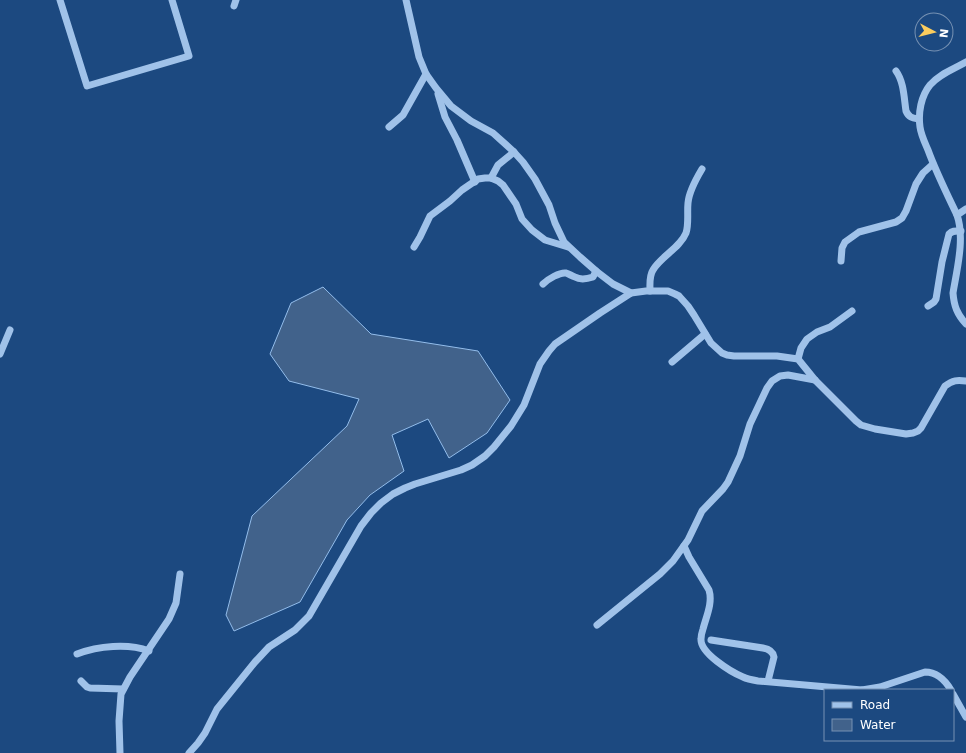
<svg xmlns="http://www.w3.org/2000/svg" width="966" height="753" font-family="'DejaVu Sans',sans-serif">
<rect width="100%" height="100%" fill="#1c4980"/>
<path fill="#41628b" stroke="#93bdeb" d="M323,287L371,334L478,351L510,400L487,433L449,458L428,419L392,435L404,471L370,495L347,520L300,602L234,631L226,615L252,516L347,426L359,399L289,381L270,354L291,303Z"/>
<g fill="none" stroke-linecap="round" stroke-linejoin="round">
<g stroke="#a0c2e9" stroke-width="7">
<path d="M60,0L87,86L189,56L172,0"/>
<path d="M406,0L419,57L426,74L436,88L451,106L471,121L493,133L513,151L523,162L535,179L549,205L555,223L564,242L580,257L596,271L613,284L631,293"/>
<path d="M234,6L236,0"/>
<path d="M966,62C954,69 939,74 930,85C921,96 918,113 920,127C921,135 925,143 928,150C936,172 947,194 957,215C965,238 957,269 953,293C954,306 957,314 966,324"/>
<path d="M896,71C904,82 904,98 906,111C909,118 913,118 919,119"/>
<path d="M438,94L445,117L457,140L475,182"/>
<path d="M389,127L403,115L426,74"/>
<path d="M491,178L498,165L514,152"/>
<path d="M957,215L966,209"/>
<path d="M414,247L420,237L430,216L450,201L462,190L478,179L485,178H491L498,181L503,185L516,204L522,219L532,230L545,240L568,247"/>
<path d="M841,261L842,248L845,242L859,232L896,222L902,218L906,211L916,184L923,173L933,164"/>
<path d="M543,284C548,279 560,272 566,273C569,274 572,276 575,277C580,280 587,279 593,277L596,271"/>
<path d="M650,291C650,284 649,276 653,270C660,257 680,248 686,233C689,224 687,213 688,203C689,191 696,179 702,169"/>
<path d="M928,306L934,302L936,299L942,262L949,234C953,230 956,231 961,231"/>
<path d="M0,354L10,330"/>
<path d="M798,359L801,348L807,339L817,332L830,327L852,311"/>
<path d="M672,362L705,334"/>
<path d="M684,546L689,557L709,590C713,603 706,617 703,629C702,632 701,635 701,639C700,653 731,672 743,677C747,679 752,680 758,681L862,690"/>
<path d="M597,625L660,574L673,561L688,540L702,511L723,489L728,482L740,456L750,424L767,388L772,381L780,376L788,375L815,380"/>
<path d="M711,640L763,648C769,649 773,651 774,657L768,681"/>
<path d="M77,654C98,646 128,643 149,651"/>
<path d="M81,681L87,687L90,688L123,689"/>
<path d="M862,690L880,687L925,672C937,672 945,680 951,690"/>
<path d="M953,694L966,717"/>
<path d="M120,753L119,721L121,694L130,677L169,619L176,603L180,574"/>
<path d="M189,753L198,743L205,733L217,709L255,662L269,647L295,630L309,616L361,526L371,513L381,503L393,494L405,488L415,484L461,470L472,465L485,456L494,447L511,426L524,405L540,364L549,351L555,344L600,313L631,293L646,291H668L675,294L679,296L688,306L694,315L711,343L722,353L727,355L734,356H777L798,359L815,380L856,421L861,425L875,429L906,434L913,433L918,431L921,428L945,386C953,380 957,380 966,381"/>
</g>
</g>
<rect x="824" y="689" width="130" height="52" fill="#1c4980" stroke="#7792b3"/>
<rect x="832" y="702" width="20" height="6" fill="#a0c2e9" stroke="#7792b3"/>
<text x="860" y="709" font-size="12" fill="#ffffff">Road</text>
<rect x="832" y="719" width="20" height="12" fill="#41628b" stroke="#7792b3"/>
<text x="860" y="729" font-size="12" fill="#ffffff">Water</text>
<g transform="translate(934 32) rotate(97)"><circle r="19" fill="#1c4980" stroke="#7792b3"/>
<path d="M0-3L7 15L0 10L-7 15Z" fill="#facc5e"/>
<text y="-6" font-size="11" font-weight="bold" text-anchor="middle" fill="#ffffff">N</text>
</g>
</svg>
